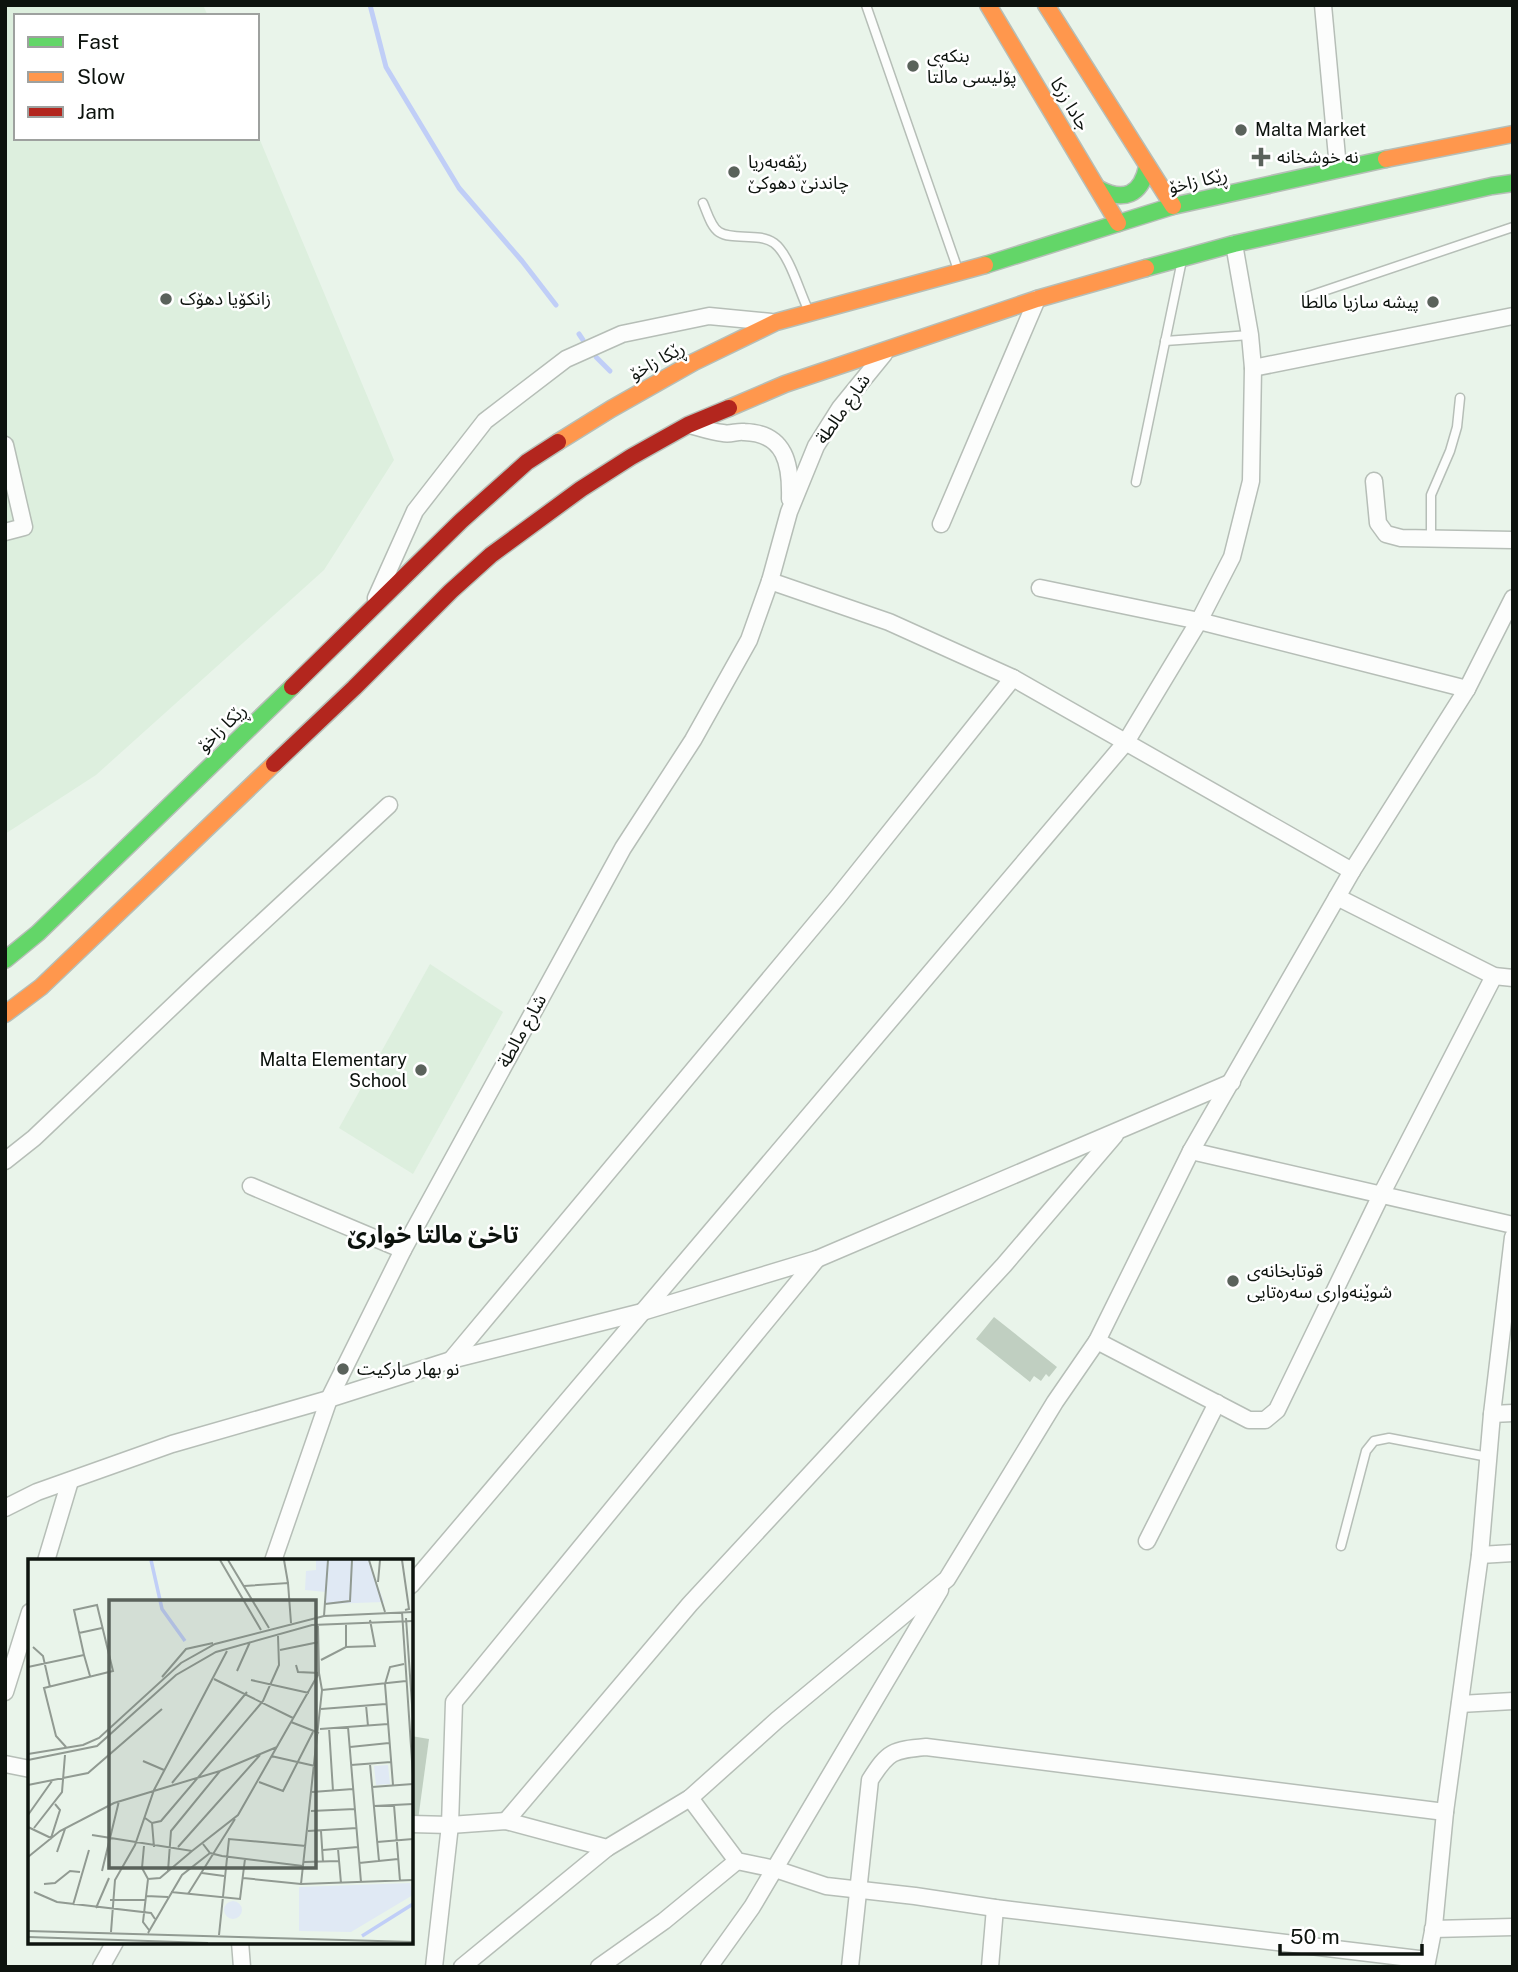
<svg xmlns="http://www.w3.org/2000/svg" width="1518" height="1972" font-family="'Public Sans','Noto Sans Arabic',sans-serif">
<rect width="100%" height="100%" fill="#e9f4ea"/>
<g fill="#ddefde">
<path d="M5,5H203L208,16H16V138H257V133L394,460L324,570L96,775L5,834Z"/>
<path d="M430,964L503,1012L413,1174L339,1128Z"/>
</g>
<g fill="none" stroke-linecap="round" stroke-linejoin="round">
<g stroke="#c0cef7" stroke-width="5">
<path d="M370,5L386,67L459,188L522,261L556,305"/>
<path d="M579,334L583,340"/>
<path d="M596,357L610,371"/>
</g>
</g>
<g fill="#c0cfc1">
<path d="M994,1317L1057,1367L1049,1377L1046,1374L1041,1381L1034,1376L1030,1382L976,1339Z"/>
<path d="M411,1736L429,1739L418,1820L411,1819Z"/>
</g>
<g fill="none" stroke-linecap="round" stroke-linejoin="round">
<defs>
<g id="lane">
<path d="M866,5L957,267"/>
<path d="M703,203C707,212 711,227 719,232C733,241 758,232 774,243C789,254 799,290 807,307"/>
<path d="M1309,296L1513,227"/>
<path d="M1165,341L1250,335"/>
<path d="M1136,482L1181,265"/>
<path d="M1431,538V495L1450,451L1457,427L1460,398"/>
<path d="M1341,1546L1366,1451L1374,1441L1389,1438L1488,1457"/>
</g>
<g id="street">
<path d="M1323,5L1338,168"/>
<path d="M1253,368L1513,316"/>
<path d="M690,425C701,428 712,432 723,433C730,435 737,431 744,432C786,433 791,465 790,499"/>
<path d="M5,445L24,527L5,532"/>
<path d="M1374,481L1378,523L1386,534L1401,538L1513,540"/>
<path d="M941,524L1037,299"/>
<path d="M770,581L889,622L1013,678L1352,871"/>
<path d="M1040,588L1199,621L1467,689"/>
<path d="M376,598L415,511L485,421L566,359L622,334L709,316L771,322"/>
<path d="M1337,897L1494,976L1513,978"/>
<path d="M1191,1151L1513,1225"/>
<path d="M5,1161L34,1138L199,981L389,805"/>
<path d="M251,1186L403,1250"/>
<path d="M1097,1341L1249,1420H1265L1277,1410L1381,1195L1494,976"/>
<path d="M451,1360L837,898L1013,678"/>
<path d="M1492,1414L1513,1413"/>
<path d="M5,1508L37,1492L172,1444L329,1399L451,1360L642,1312L817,1259L1232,1082"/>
<path d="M1147,1541L1217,1403"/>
<path d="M1480,1555L1513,1553"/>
<path d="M46,1561L70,1481"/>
<path d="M273,1561L329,1399L403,1250L623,848L693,740L749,640L770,581L789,512L816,446L840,408L884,354"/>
<path d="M411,1585L1126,742L1199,621L1232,557L1251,481L1253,368L1250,335L1234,244"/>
<path d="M5,1692L30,1612"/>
<path d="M1460,1704L1513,1701"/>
<path d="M5,1764L30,1769"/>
<path d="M690,1798L737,1861L775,1869L826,1886L915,1896L995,1908L1427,1960"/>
<path d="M506,1821L690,1604L1004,1265L1115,1135"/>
<path d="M411,1824L450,1825L506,1821L607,1848L690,1798L777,1720L947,1579L1055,1402L1097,1341L1191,1151L1352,871L1467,689L1513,598"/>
<path d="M1433,1929L1513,1927"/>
<path d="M240,1942L242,1967"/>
<path d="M101,1967L115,1942"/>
<path d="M434,1967L450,1825L454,1702L817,1259"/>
<path d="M462,1967L607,1848"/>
<path d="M599,1967L664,1921L737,1861"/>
<path d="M709,1967L752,1907L940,1590"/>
<path d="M850,1967L870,1780C888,1751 893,1750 926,1747L1445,1812"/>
<path d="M990,1967L995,1908"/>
<path d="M1426,1967L1434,1926L1445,1812L1480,1555L1492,1414L1513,1237"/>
</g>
<g id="fast">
<path d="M1099,189C1124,202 1141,195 1147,167"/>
<path d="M985,265L1173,206L1386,159"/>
<path d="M1146,268L1234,244L1492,186L1513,183"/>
<path d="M5,960L38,933L292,687"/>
</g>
<g id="slow">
<path d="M988,5L1118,223"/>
<path d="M1046,5L1173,206"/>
<path d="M1386,159L1513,134"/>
<path d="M729,408L785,384L1037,299L1146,268"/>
<path d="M558,442L611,409L694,362L776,322L985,265"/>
<path d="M5,1014L41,987L274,764"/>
</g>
<g id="jam">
<path d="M292,687L461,521L527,462L558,442"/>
<path d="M274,764L354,688L451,591L491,555L581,489L631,457L688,425L729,408"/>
</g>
</defs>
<use href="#lane" stroke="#b6beb7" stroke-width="11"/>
<use href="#street" stroke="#b6beb7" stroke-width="19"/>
<use href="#fast" stroke="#b6beb7" stroke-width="19"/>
<use href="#slow" stroke="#b6beb7" stroke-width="19"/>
<use href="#jam" stroke="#b6beb7" stroke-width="19"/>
<use href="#lane" stroke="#fcfdfc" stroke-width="8"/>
<use href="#street" stroke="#fcfdfc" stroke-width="16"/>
<use href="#fast" stroke="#63d668" stroke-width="16"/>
<use href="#slow" stroke="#ff974d" stroke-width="16"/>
<use href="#jam" stroke="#b3261e" stroke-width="16"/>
</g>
<g fill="#5a625b" stroke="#fff" stroke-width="2.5">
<circle cx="913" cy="66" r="7"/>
<circle cx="1241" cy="130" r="7"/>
<path d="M1257.5 146.5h7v7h7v7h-7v7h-7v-7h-7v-7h7z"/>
<circle cx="734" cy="172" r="7"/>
<circle cx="166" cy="299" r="7"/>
<circle cx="1433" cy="302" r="7"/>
<circle cx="421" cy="1070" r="7"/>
<circle cx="1233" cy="1281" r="7"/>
<circle cx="343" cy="1369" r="7"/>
</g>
<g text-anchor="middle" stroke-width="5" stroke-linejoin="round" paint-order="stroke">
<g font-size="18" fill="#0d130e" stroke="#fff" text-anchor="start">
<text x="927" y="62">بنکەی<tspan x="927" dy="21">پۆلیسی ماڵتا</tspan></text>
<text x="1255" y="136">Malta Market</text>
<text x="1277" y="163">نه خوشخانه</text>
<text x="748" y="168">رێڤەبەریا<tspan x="748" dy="21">چاندنێ دهوکێ</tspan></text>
<text x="180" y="305">زانکۆیا دهۆک</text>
<text x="1419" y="308" text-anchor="end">پيشه سازيا مالطا</text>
<text x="407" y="1066" text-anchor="end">Malta Elementary<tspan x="407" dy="21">School</tspan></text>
<text x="1247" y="1277">قوتابخانەی<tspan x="1247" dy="21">شوێنەواری سەرەتایی</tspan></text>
<text x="357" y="1375">نو بهار ماركيت</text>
</g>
<g font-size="18" fill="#0d130e" stroke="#fff">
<text transform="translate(1070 104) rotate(59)" y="6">جادا زرکا</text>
<text transform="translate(1198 181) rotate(-13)" y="6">ڕێکا زاخۆ</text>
<text transform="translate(657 361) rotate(-29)" y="6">ڕێکا زاخۆ</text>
<text transform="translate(843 409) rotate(-55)" y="6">شارع مالطة</text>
<text transform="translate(222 728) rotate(-44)" y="6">ڕێکا زاخۆ</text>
<text transform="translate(522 1031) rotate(-61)" y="6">شارع مالطة</text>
</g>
<g font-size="24" font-weight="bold" fill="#0d130e" stroke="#fff">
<text x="433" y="1243">تاخێ مالتا خوارێ</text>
</g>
</g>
<g transform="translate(28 1559)">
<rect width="385" height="385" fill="#e9f4ea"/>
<path d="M288,1H340L356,43L298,45V33L277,31L278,12L288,11ZM360,206L362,225L348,226L346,207ZM382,324L385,336L323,373L271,372V328ZM196 351a9 9 0 1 1 18 0a9 9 0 1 1-18 0Z" fill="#e0e9f4"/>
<path fill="none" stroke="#c0cef7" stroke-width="3.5" d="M123,1L134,50L157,82M334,377L385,345"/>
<path fill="none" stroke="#919a92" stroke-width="2" d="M192,1L233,71M200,1L241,69M256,1L260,24M341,1L357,53M374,1L381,50L377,51M350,23L352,1M216,27L260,24L263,64M297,45L322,42L324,1M374,53L385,217M296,57L300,1M378,59L385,160M51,74L74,69M5,88L15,97L22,128M318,88V64M252,91L291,83M56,96L62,117M293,101L318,88L347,87L342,61M268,106L270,113L291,114L294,131L273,325M0,108L56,96L46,51L69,46L85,112L16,129L28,177L38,188M209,112L222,83M134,118L158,90L185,84M186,120L265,159M223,121L281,134M294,131L378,122M338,146L340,167M293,150L358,145M263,163L291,174M320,168L333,323M301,169L305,232M292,170L360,165M322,188L361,184M0,195L55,186L71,179L153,104L187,85L296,57L385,53M243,197L287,207M0,201L69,187L148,116L188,93L284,66L385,62M115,202L136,211M342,205L351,302M323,206L363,203M231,223L255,232L285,173M144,224L219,133M0,226L60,214L134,150M365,226L357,125L362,108L376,105M344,228L385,225M284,233L325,230M366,246L372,322M346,247L385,245M283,252L327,250M0,256L24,222M117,259L124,264L126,288M124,264L133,262L235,142L251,106L250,77M0,268L23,279L32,251L27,245M6,269L34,233L37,196M280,272L329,269M293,272L295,303M64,276L164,292L210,256L291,114L290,67M349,283L385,280M175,285L182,294L194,297L275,307M116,287L114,309L120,320L132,319L164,292M150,288L232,196M310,290L313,324M295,291L330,288M29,293L37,270M0,298L32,272L86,244L192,212L249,188M276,303L311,302M331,304L370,300M74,312L91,242M140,312L143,272L192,212M174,314L196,317M215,319L273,325L385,321M120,320L115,363L121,371M16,325L27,324L42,312L52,313M6,333L29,343L123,354L127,360M143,333L212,340L217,300M160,335L207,260M118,337L140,338M82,341H118M45,346L61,291M68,349L81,319M0,372L385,383M83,373L87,321L107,286L126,231L199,92M120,374L154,316L182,294M191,376L201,280L278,287M0,378L180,384"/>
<path fill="#5a625b" fill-opacity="0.15" stroke="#5a625b" stroke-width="3.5" d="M81,41H288V309H81Z"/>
<rect width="385" height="385" fill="none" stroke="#0d130e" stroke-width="3.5"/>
</g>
<rect width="1518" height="1972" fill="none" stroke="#0d130e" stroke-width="14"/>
<rect x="14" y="14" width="245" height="126" fill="#ffffff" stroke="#9ea19f" stroke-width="2"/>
<rect x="28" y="37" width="35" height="10" fill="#63d668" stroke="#9ea19f" stroke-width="2"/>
<text x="77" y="49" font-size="21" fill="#0d130e">Fast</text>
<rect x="28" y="72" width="35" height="10" fill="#ff974d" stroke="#9ea19f" stroke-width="2"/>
<text x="77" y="84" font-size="21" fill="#0d130e">Slow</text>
<rect x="28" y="107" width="35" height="10" fill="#b3261e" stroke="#9ea19f" stroke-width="2"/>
<text x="77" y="119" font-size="21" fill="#0d130e">Jam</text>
<path d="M1280 1944v10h142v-10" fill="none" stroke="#0d130e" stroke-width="3.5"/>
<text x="1290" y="1944" font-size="21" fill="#0d130e" stroke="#ffffff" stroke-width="5" paint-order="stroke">50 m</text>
</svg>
